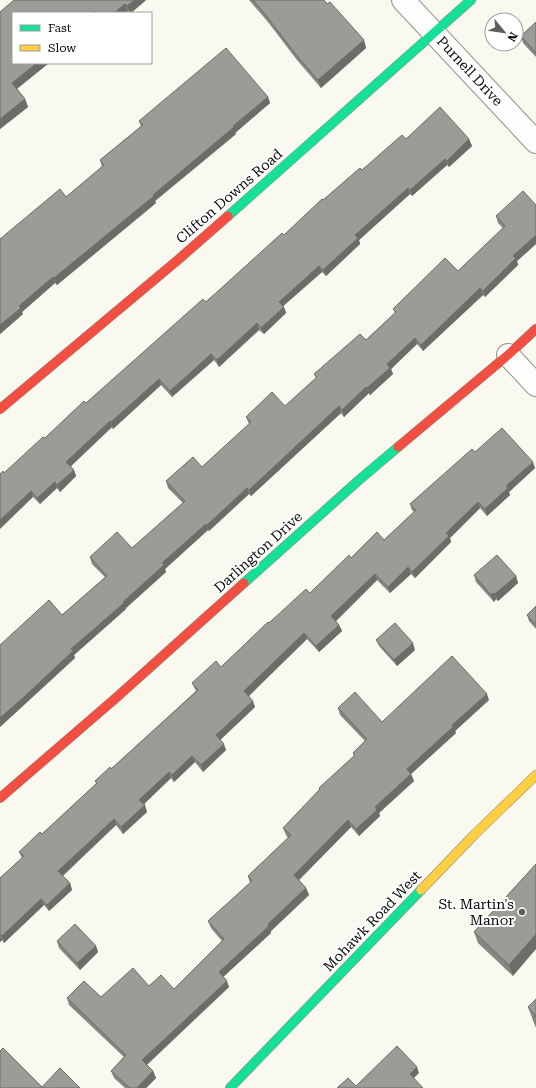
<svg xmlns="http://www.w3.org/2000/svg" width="536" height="1088" font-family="'Roboto Serif',serif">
<rect width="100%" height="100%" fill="#f9f9f0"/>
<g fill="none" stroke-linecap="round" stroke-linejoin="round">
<defs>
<g id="street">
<path d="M403,0L536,142"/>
<path d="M508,355L536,385"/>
</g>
<g id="fast">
<path d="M228,216L471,0"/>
<path d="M244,583L359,480L398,447"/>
<path d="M230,1088L421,890"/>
</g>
<path id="slow" d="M421,890L474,835L536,775"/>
<g id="jam">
<path d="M0,409L179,259L228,216"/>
<path d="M398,447L508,355L536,329"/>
<path d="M0,798L117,697L244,583"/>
</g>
</defs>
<use href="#street" stroke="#92928e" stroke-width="24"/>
<use href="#fast" stroke="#898985" stroke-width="10"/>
<use href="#slow" stroke="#898985" stroke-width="10"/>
<use href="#jam" stroke="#898985" stroke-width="10"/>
<use href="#street" stroke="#fefefd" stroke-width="22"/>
<use href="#fast" stroke="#16e098" stroke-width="9"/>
<use href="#slow" stroke="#ffcf43" stroke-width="9"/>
<use href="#jam" stroke="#f24e42" stroke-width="9"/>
</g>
<g fill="#868581">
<path d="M146,0L131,13H130L128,11L126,13H13L49,63L17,89L25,99L28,107L0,129V12Z"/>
<path d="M249,0H324L327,4L364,40L366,48L321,88L297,60L268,22Z"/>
<path d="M536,22V57L523,43L521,36Z"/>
<path d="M268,97L270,103L235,133L236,134L155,201L156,203L57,285L55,283L22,312L23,314L0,334V239L66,197L102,167L100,160L141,126L139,121Z"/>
<path d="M406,139H469L472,146L449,167L447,165L412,196L410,194L359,240L360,244L326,276L322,272L283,306L286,313L264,334L259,330L219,367L214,360L172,397L161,385L113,429L112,427L71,466L74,470L76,476L60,492L57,488L40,504L33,497L4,473L284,235L323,200L362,170Z"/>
<path d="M536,205V244L517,261L518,265L485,297L483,295L423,351L417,344L391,369L393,374L370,395L369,393L344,417L341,413L251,496L249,494L209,531L208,530L165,569L166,572L126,608V609L74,655L75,658L0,727V645L62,615L105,577L92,564L90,557L132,548L183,503L168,488L166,481L202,467L249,424L246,417L285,406L316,378L314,374L366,340L395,313L393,309L458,271L503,228L498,223L496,216Z"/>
<path d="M475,452L535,468L509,492L510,495L487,516L480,508L450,538L451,542L415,578L411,574L390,593L377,580L336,621L339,625L342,631L319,652L307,639L248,696L255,707L220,740L226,750L203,772L195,762L174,782L171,778L144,804L147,812L123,834L116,825L63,876L70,883L72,890L49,911L44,905L4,943L2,940L0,942V878L22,858L19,852L42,834L96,784L95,781L111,769L196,691L192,683L221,667L269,623L310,593L351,558L384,540L414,512L412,510L410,504Z"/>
<path d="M474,575L516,576L518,583L498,601L496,599L494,602L476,582Z"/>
<path d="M536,606V629L529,621L527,615Z"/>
<path d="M376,640L415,650L397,666L379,646Z"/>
<path d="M489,700L455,731L456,733L411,774L414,781L379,813L380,816L359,836L351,827L299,880L306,888L309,895L271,931V933L223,977L229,987L147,1065L153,1071L156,1078L146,1088H125L114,1078L111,1071L124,1057L69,1005L67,998L101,997L149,986L174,989L222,941L211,928L208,921L250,883L248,876L288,838L286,835L283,828L320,790L319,788L354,756L353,753L365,741L340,715L338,708L382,722Z"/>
<path d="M536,864L513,976L478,943L474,932Z"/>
<path d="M57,941L96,946L98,952L80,970L59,948Z"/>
<path d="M536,999V1028L528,1007Z"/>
</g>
<g fill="#6d6c69">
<path d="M135,0H146L131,13H130L127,6Z"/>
<path d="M125,4L128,11L126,13H114Z"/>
<path d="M364,40L366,48L321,88L318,80Z"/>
<path d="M37,63H49L15,90L12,83Z"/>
<path d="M268,97L270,103L235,133L236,134L155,201L156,203L57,285L54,278Z"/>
<path d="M25,99L28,107L0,129V119Z"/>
<path d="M469,139L472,146L449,167L447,161Z"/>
<path d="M445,159L447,165L412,196L410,190Z"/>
<path d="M408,188L410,194L359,240L360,244L326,276L323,270L355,235Z"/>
<path d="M536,235V244L517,261L518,265L485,297L483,291L513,256Z"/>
<path d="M319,266L322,272L281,308L279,302Z"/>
<path d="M53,277L55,283L22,312L23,314L0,334V325L19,306Z"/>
<path d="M480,288L483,295L423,351L421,345Z"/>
<path d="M284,307L286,313L264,334L261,328Z"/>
<path d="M257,323L259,330L219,367L217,360Z"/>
<path d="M415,338L417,344L391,369L393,374L370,395L367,388L387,364Z"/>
<path d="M211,354L214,360L172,397L170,391Z"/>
<path d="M159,379L161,385L113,429L111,422Z"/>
<path d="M366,387L369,393L344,417L342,410Z"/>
<path d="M339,406L341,413L251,496L249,490Z"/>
<path d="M110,421L112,427L69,468L66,462Z"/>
<path d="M533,462L535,468L509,492L510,495L487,516L485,509L506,486Z"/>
<path d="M74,470L76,476L60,492L57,485Z"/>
<path d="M55,482L57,488L40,504L37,498Z"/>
<path d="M247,488L249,494L209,531L207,525Z"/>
<path d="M31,491L33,497L0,529V520Z"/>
<path d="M478,502L480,508L450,538L451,542L415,578L412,572L446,533Z"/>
<path d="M206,524L208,530L165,569L166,572L126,608V609L74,655L75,658L0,727V718L71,649L123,602L162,563Z"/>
<path d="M408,567L411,574L390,593L388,587Z"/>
<path d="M375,574L377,580L334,623L331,616Z"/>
<path d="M516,576L518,583L498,601L495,594Z"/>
<path d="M494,593L496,599L494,602L491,595Z"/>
<path d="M339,625L342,631L319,652L316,646Z"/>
<path d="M304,633L307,639L247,698L244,691Z"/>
<path d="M413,643L415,650L397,666L394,660Z"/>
<path d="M487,694L489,700L455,731L456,733L411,774L414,781L379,813L380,816L359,836L356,829L407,769L452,725Z"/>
<path d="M253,701L255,707L218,742L216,735Z"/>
<path d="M224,744L226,750L203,772L201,765Z"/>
<path d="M192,756L195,762L174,782L172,775Z"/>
<path d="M169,772L171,778L142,806L139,800Z"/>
<path d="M145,805L147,812L123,834L121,827Z"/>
<path d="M114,819L116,825L61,877L58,871Z"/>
<path d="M348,820L351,827L297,882L294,875Z"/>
<path d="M70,883L72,890L49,911L47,905Z"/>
<path d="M306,888L309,895L271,931V933L221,979L219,972L268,924Z"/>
<path d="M41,899L44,905L4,943L2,936Z"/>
<path d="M536,934V949L513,976L509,965Z"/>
<path d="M0,936L2,940L0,942Z"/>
<path d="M96,946L98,952L80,970L77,963Z"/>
<path d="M227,981L229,987L144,1067L142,1060Z"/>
<path d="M417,1067L419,1073L412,1080L410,1074Z"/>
<path d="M153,1071L156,1078L146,1088H137Z"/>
</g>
<g fill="#9c9b96" stroke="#6d6c69">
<path d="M14,0H135L127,6L125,4L114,13H96L95,11L93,13H13V63H37L12,83L25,99L0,119V12Z"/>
<path d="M253,0H324L327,4L330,2L364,40L318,80L294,52L265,14Z"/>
<path d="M536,22V53L521,36Z"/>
<path d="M226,48L268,97L233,126L234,127L153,195L154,196L54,278L53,277L19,306L21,308L0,325V246L1,245L0,244V239L60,189L66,197L104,165L100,160L143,125L139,121Z"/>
<path d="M440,107L469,139L447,161L445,159L410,190L408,188L355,235L358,238L323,270L319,266L279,302L284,307L261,328L257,323L217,360L211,354L170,391L159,379L111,422L110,421L66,462L74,470L57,485L55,482L37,498L31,491L0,520V474L3,471L4,473L43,437L45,438L84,401L86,403L203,299L206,302L282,233L284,235L322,199L323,200L360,168L362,170L402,135L406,139Z"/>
<path d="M523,191L536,205V235L513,256L516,258L483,291L480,288L421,345L415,338L387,364L390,368L367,388L366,387L342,410L339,406L249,490L247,488L207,525L206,524L162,563L164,565L123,602L124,603L71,649L73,651L23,698L0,718V645L49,600L62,615L107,576L90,557L117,532L132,548L185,501L166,481L193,457L202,467L251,422L246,417L272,392L285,406L317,377L314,374L360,334L366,340L396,312L393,309L445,258L458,271L505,226L496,216Z"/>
<path d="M502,428L533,462L506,486L508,488L485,509L478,502L446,533L449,536L412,572L408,567L388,587L375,574L331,616L339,625L316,646L304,633L244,691L253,701L216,735L224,744L201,765L192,756L172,775L169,772L139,800L145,805L121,827L114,819L58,871L70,883L47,905L41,899L2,936L0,935V878L24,856L19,852L40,832L42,834L97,783L95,781L110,767L111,769L198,690L192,683L216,661L221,667L268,622L269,623L306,589L310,593L349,555L351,558L377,532L384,540L416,510L410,504L472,449L475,452Z"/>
<path d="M497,555L516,576L495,594L494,593L491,595L474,575Z"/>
<path d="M536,606V625L527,615Z"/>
<path d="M395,623L413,643L394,660L376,640Z"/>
<path d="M452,656L487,694L452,725L454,726L407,769L411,774L375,807L377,810L356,829L348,820L294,875L306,888L268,924L269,926L219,972L227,981L142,1060L153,1071L137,1088H130L111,1071L126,1055L67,998L84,981L101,997L133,968L149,986L161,975L174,989L224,939L208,921L252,881L248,876L291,835L283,828L320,789L319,788L355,755L353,753L367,739L338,708L355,692L382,722Z"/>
<path d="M536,864V934L509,965L474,932Z"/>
<path d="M75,924L96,946L77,963L57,941Z"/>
<path d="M536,999V1016L528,1007Z"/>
<path d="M536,1016V1023L533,1019Z"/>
<path d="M397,1046L417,1067L410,1074L423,1088H337L348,1078L356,1086Z"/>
<path d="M3,1048L42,1087L60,1068L80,1088H0V1051Z"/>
</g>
<circle fill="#5e5e5b" stroke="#fff" stroke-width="1.5" cx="522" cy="912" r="4"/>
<g text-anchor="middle" stroke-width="4" stroke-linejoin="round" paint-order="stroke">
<g font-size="14" fill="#0b0b0b" stroke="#fff">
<text transform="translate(470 71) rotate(47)" y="5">Purnell Drive</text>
<text transform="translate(229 196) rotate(-41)" y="5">Clifton Downs Road</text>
<text transform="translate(258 552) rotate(-42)" y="5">Darlington Drive</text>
<text transform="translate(372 921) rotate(-46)" y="5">Mohawk Road West</text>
</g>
<g font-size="14" fill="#0b0b0b" stroke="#fff" text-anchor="end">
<text x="514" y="909">St. Martin's<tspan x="514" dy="16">Manor</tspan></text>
</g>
</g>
<rect x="12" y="12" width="140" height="52" fill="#ffffff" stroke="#9d9d9d"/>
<rect x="20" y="25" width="20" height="6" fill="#16e098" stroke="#9d9d9d"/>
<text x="48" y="32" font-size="12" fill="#0b0b0b">Fast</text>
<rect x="20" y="45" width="20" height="6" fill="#ffcf43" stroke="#9d9d9d"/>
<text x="48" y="52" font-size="12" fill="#0b0b0b">Slow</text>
<g transform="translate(504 32) rotate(119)"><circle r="19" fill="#ffffff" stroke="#9d9d9d"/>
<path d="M0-3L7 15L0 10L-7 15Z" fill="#5e5e5b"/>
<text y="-6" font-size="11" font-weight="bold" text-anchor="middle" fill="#0b0b0b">N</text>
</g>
</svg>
